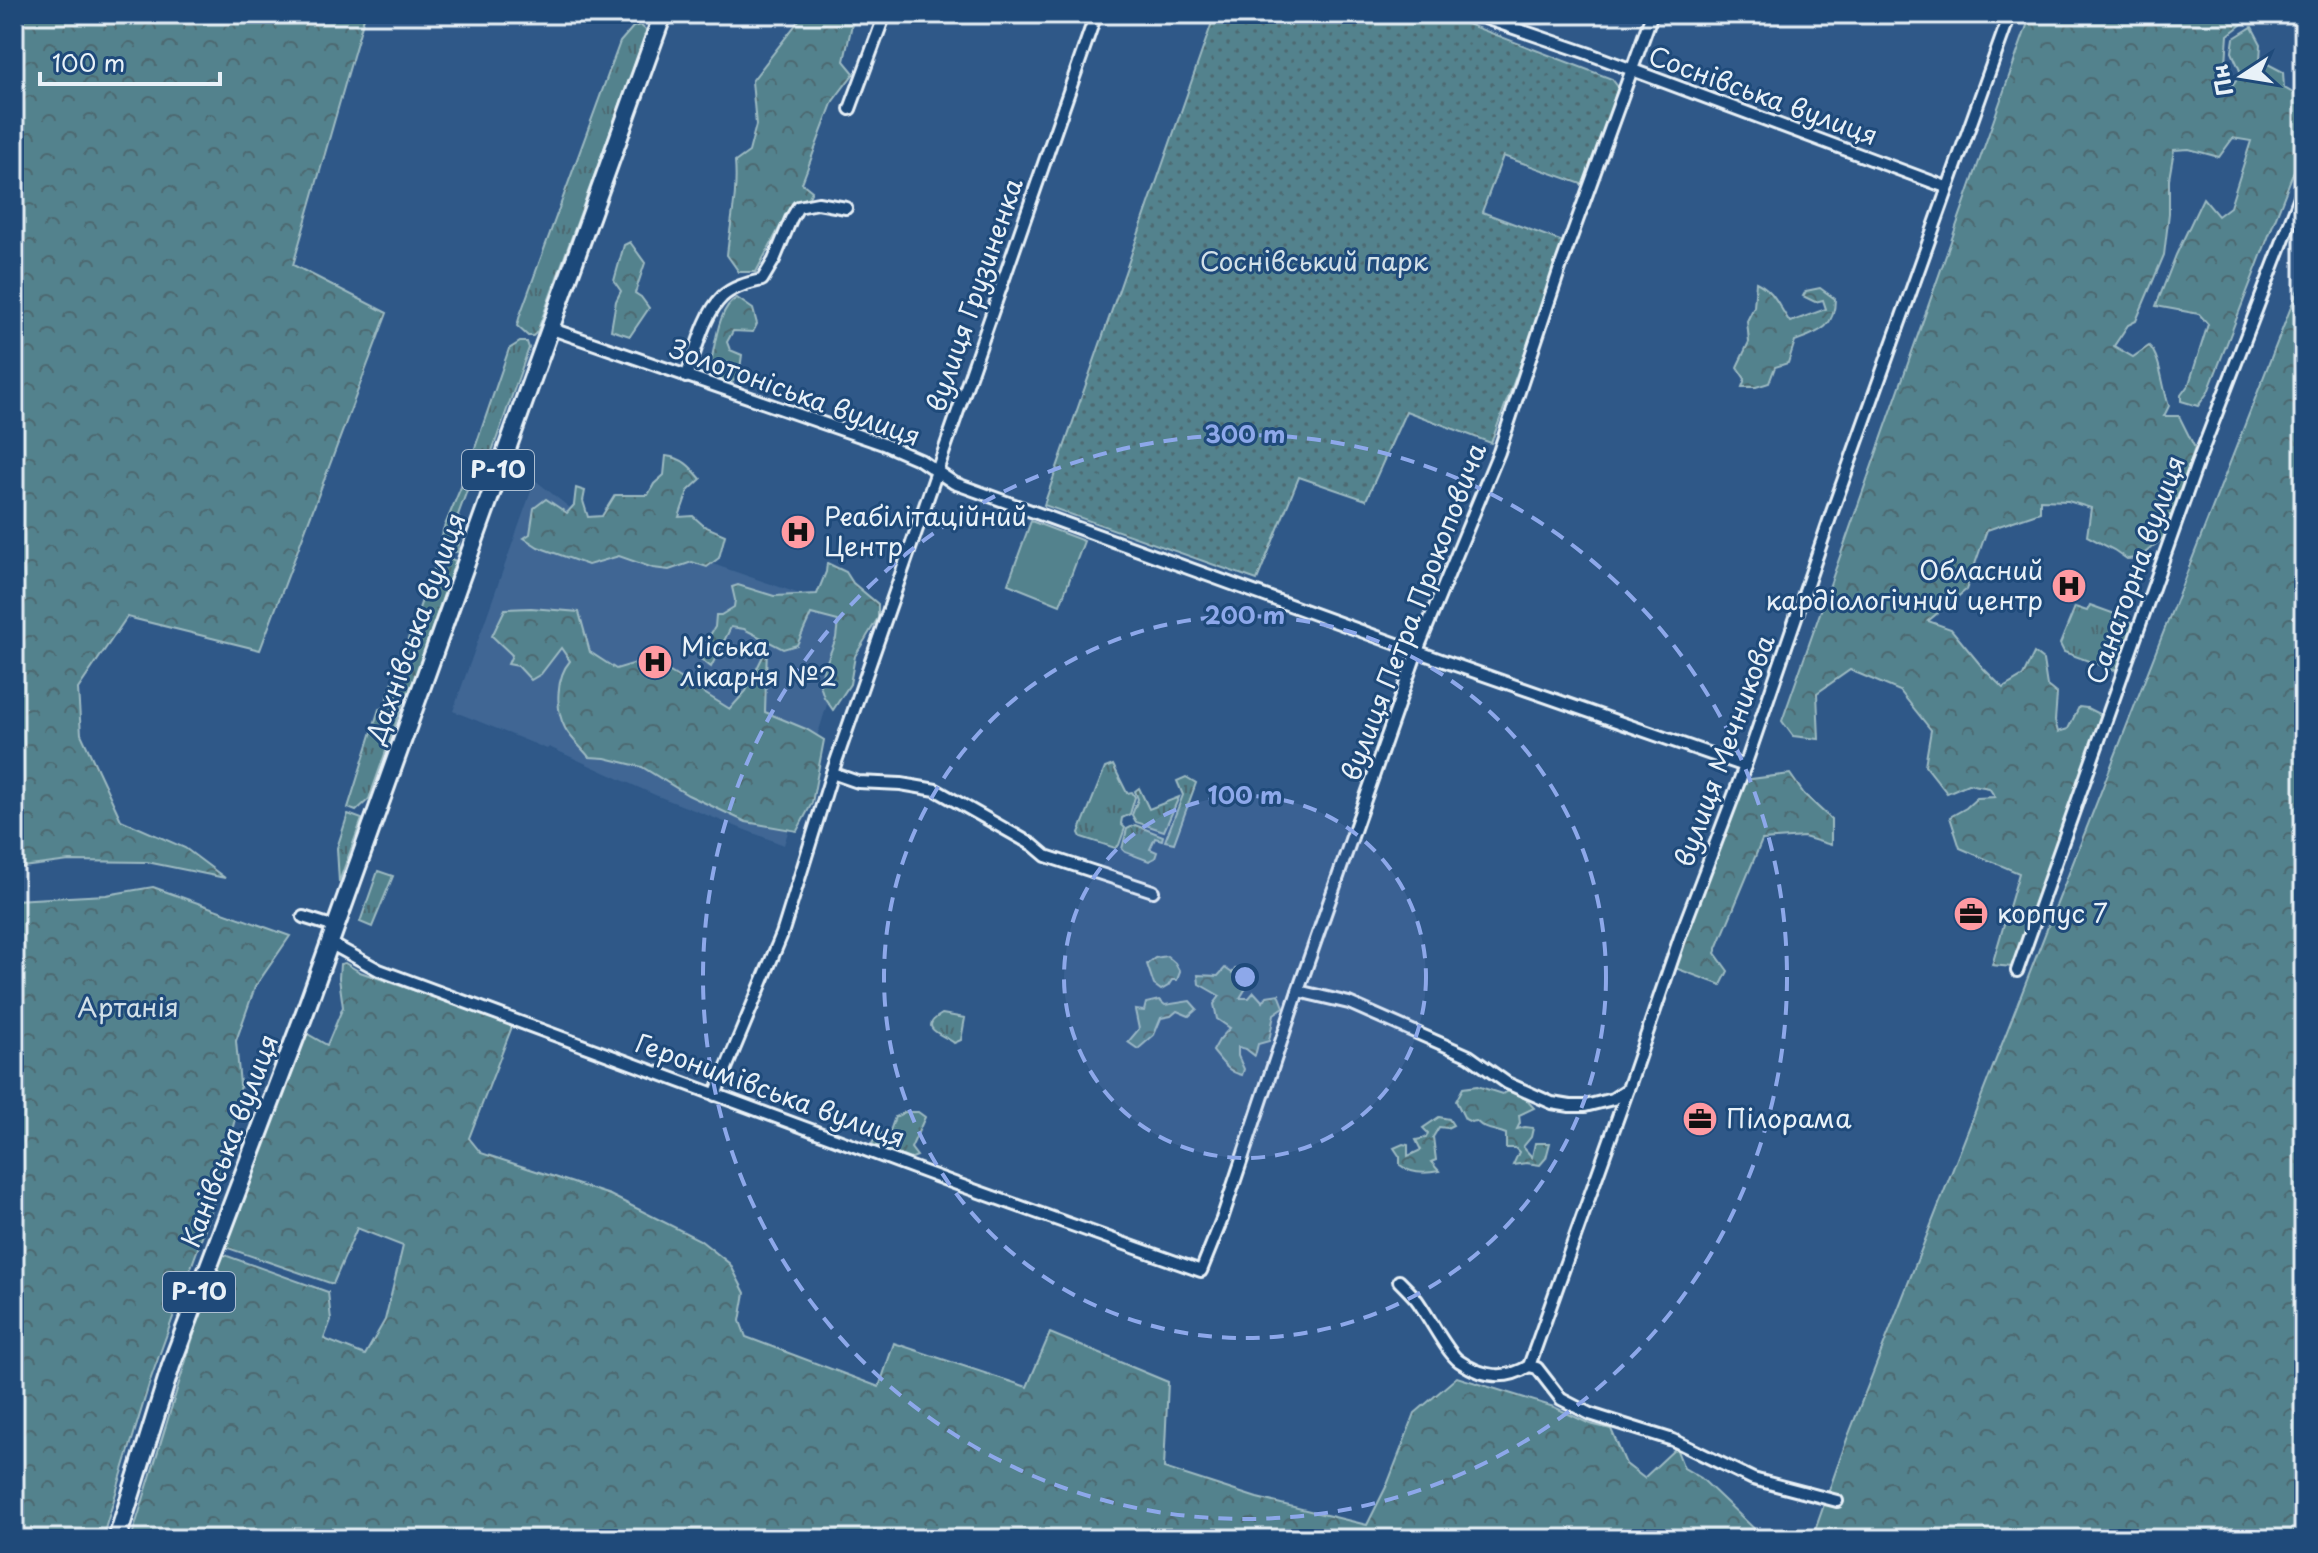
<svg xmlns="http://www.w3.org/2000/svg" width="2318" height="1553" font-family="'Playpen Sans',sans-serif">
<defs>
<pattern id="grass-tufts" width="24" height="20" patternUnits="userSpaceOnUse" patternTransform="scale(2)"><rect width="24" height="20" fill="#52828d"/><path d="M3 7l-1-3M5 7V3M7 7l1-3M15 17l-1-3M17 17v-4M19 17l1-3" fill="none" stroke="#4d686f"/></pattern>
<pattern id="forest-crowns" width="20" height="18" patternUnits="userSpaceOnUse" patternTransform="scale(2)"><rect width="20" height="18" fill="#52828d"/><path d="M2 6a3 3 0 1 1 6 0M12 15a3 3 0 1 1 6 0" fill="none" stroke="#4d686f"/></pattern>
<pattern id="park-dots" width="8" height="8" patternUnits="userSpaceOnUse" patternTransform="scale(2)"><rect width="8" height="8" fill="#52828d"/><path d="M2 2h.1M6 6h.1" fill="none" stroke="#4d686f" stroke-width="1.8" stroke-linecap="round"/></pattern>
</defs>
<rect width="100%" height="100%" fill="#2f5888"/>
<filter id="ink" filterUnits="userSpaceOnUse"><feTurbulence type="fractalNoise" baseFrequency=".0125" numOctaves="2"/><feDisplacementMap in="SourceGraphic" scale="16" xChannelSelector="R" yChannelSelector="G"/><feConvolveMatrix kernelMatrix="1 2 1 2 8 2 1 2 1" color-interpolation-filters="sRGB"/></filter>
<g filter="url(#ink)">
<path fill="#3f6694" d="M535,480L585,520L855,613L784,845L655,795L549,747L547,749L453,711Z"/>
<g fill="url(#grass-tufts)" stroke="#9dbac2" stroke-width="2">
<path d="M640,25L647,31L537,332L533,336H528L517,326L520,315L620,42L633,27Z"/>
<path d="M520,342H527L529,348L490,457L485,467L473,474L458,515L461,524L458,552L445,551L442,539L443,530L464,480L509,349Z"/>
<path d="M446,557L456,561L455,563L409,694L387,698L431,575L438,561Z"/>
<path d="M2090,605L2129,619L2134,626L2120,668L2113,670L2064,652L2060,644L2075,607L2087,611Z"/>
<path d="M403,703L369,799L356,811L348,808L379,709Z"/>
<path d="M1113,765L1127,793L1132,792L1135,797L1130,814L1122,818L1121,824L1125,828L1119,845L1115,848L1081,837L1079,833L1105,768Z"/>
<path d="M1186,777L1196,783L1174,843L1165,841L1183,795L1177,781Z"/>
<path d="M1139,788L1149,809L1179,797L1164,831L1136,822L1132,815L1138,799L1135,791Z"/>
<path d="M348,814L362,819L339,882L337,848Z"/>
<path d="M1135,825L1163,836L1162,840L1155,838L1150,849L1157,852L1155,858L1149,861L1125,852L1122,849L1127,829Z"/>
<path d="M378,871L393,876L372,927L360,922Z"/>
<path d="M942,1014L965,1018L961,1040L954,1043C945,1035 915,1029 942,1014Z"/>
<path d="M905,1112H918L925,1117L911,1148L917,1156L910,1159L872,1144L876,1135L890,1131L895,1117Z"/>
</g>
<g fill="url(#forest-crowns)" stroke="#9dbac2" stroke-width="2">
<path d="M14,14H365L293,265L387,313L260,650L127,617L78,689L81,734L121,820L185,848L225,878L147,862L69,861L14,868Z"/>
<path d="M804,14H859L860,17L852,24L844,61L854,73L833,101L802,183L812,191L809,197L792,204L756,272H739L727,255C730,224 738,194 735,162L749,152L756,125L752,81Z"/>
<path d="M2031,14H2255L2228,35L2226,63L2231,87L2241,73L2232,52L2234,38L2252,27L2261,44L2260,60L2283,72L2284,88L2304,99V145L2208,392L2198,406L2181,401V395L2189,384L2208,324L2199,314L2156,306L2176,255L2203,198L2218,216L2230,207L2251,141L2233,138L2219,157L2189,149L2174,150L2169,179V213L2164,255L2136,321L2128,325L2114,346L2133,357L2149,346C2160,355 2163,390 2169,406L2164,416H2179L2195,448L2163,538L2139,558L2127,559L2114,550L2087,536L2091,508L2068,501L2040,500V512L1987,530L1966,590L1928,621L1951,629L1983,668L2003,688L2023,676L2034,653L2043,660L2047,686L2057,694L2055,721L2058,732L2068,729L2079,707L2087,708L2101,715L2055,856L2012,967L1992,965L2019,873L1960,848L1950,817L1966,808L1977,798L1995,797L1989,788L1968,784L1947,793L1925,765L1931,730L1900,691L1850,670L1817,693L1819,739L1793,736L1782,721Z"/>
<path d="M630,242L645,263L635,293L641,297L649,308L630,336L611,330L616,301L621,291L614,281L624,245Z"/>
<path d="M2304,274V1539H1812L1847,1439Z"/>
<path d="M1756,282C1776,292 1777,304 1790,322L1826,309L1823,300L1815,302L1803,296L1806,291L1820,288L1835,299C1835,328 1819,332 1795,341L1788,363L1775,367L1769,383L1756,387H1742L1745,379L1737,367L1749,342L1747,321L1754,307Z"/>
<path d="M737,298L753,309L757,324L753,332L733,331L727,342L730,350L742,355L739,376L732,382C723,380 714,379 709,371C715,350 717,307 737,298Z"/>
<path d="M666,456C683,458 690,466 701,479L688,491L679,517L693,516L704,526L725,535L719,558L707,567L692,562L669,570L653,568L619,556L588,565L538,547L524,538L530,534L534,508L546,499L567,513L574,505L576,488L585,491L583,501L588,517L602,516L615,495H648L654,484L664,475Z"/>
<path d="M827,563L846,572L853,583L878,604V618L855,656L850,684L833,710L824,697L819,682L836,638L838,621L811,614L797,645L783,649L744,629L731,627L711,667L697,656L715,627L716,615H721L734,607L735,600L732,587L738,585L774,596L817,594L826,572Z"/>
<path d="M531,608L579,612L590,652L616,669L649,659L730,709L746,691L767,648L765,712L806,729L824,740L812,803L797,831L746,822L688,795L642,767L605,758L589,757C582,748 570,738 565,728C555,709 556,677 570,661L561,648L541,674L531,680L518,666L508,664L512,655L492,636L505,609Z"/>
<path d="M1790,774L1804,794L1831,819V845L1804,837L1762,840L1715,953L1728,971L1721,985L1675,968L1744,780Z"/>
<path d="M153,887L290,936L255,987L236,1041L241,1096L210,1215L151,1378L102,1539H14V900L106,895Z"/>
<path d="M1167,956L1175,963L1180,972L1177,980H1172L1168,986L1161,990L1154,985L1147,964L1155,958Z"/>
<path d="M345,963L360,972L513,1024L469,1138L481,1153L610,1195L700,1240L730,1264L745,1293L740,1321L746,1337L879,1387L894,1343L1027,1387L1050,1333L1168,1382L1164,1468L1257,1498L1367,1525L1387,1485L1415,1413L1457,1377L1554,1407L1590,1424L1611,1429L1626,1464L1644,1478L1676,1448L1684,1468L1701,1478L1765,1539H131L219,1253L328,1292L331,1320L324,1339L365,1355L385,1320L403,1246L357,1228L333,1284L222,1246L304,1032L327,1045L343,1007L339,978L340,964Z"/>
<path d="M1225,968L1232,973L1236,968L1242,971L1246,988L1240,998H1249L1254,992L1263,1002L1267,996L1279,994L1284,1007L1274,1014L1269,1041L1258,1044L1255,1056L1246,1049L1238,1047V1056L1244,1069L1242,1075C1228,1072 1222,1062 1213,1051L1219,1040L1230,1028L1217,1019L1214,1004L1220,996L1199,984L1198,975L1218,976Z"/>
<path d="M1159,1000L1165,1005L1190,1001L1197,1009L1189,1016L1177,1011L1171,1016L1161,1018L1154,1035L1138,1049L1128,1042L1139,1029L1135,1010L1144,1011L1146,1003Z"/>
<path d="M1477,1086L1502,1094L1512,1090L1523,1096L1534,1108L1519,1115L1520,1123L1517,1129L1525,1127L1533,1128L1531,1137L1523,1147L1532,1157L1535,1143H1550L1546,1158L1540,1165L1526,1163L1513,1165L1519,1152L1515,1148H1506V1134C1494,1129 1486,1131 1476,1121L1471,1122L1465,1119L1456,1101L1463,1088Z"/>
<path d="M1439,1117L1449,1119L1453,1125L1447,1128L1439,1127L1433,1137L1436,1160L1431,1162L1439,1171C1425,1174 1411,1174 1400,1165V1157L1394,1148L1403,1144L1408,1145V1156L1421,1150L1416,1140L1426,1138L1428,1133L1423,1128Z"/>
</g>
<path fill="url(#park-dots)" stroke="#9dbac2" stroke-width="2" d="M1215,14H1441L1612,79L1618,87L1587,186L1503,156L1482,212L1566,243L1491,443L1406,411L1366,500L1299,477L1257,580L1044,505Z"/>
<path fill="#52828d" stroke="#9dbac2" stroke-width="2" d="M1031,521L1084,541L1060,605L1008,584Z"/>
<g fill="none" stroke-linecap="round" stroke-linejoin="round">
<defs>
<g id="street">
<path d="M1473,14L1587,53L1946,187"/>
<path d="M850,109L885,14"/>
<path d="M549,328L883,444L920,460L954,483L1441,660L1745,766"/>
<path d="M686,377C695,354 704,314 722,297C732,287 748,283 762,280L774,260L791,219L798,207L818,203L846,208"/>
<path d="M832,773L858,782L901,784L936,790L1033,845L1046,856L1153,891"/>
<path d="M303,917L335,927"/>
<path d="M328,942L379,970L957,1184L1201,1271L1222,1219L1298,991L1417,651L1499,452L1560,268L1652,14"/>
<path d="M2017,971L2197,464L2304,186"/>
<path d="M1298,991L1349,1003L1469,1056L1507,1083L1552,1103L1570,1106H1585L1613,1099L1628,1089"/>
<path d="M715,1095L782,934L832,773L1096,14"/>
<path d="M1399,1281C1405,1287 1411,1293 1416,1299C1427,1313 1447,1353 1459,1361C1482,1377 1505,1381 1529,1366"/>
<path d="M1529,1366L1628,1089L1681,934L1745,766L1832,512L2010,14"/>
<path d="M1529,1366L1537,1368L1561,1399L1590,1414L1673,1440L1753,1479L1837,1501"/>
</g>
<path id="primary" d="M117,1539L171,1366L305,1012L663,14"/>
</defs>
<use href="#street" stroke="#e8f1f8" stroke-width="16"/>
<use href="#primary" stroke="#e8f1f8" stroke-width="22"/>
<use href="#street" stroke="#1f4a7a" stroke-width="10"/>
<use href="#primary" stroke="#1f4a7a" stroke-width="16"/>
</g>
</g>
<circle cx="1245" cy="977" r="181" fill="#8da8ea" fill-opacity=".12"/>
<g fill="none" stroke="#8da8ea" stroke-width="4" stroke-dasharray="14 10">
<circle cx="1245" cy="977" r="181"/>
<circle cx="1245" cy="977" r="361"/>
<circle cx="1245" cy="977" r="542"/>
</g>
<defs>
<symbol id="hospital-disc" viewBox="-11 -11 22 22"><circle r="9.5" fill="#ff9aa2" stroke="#1f4a7a"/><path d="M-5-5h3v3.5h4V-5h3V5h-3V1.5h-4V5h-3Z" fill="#111"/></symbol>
<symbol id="office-disc" viewBox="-11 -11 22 22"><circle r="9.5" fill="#ff9aa2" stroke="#1f4a7a"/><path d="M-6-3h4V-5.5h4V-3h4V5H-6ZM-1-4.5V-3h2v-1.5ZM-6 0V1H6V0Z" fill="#111"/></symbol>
</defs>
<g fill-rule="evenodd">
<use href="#hospital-disc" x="778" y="512" width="40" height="40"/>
<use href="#hospital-disc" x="2049" y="566" width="40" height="40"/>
<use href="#hospital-disc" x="635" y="642" width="40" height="40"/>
<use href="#office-disc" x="1951" y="894" width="40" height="40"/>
<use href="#office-disc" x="1680" y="1099" width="40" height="40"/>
</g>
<g text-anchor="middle" stroke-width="6" stroke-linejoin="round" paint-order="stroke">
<g fill="#1f4a7a" stroke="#acbfd2" stroke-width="2">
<rect x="462" y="450" width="72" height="40" rx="6"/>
<rect x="163" y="1272" width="72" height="40" rx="6"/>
</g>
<g font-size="24" font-weight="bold" fill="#e8f1f8">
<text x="498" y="478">Р-10</text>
<text x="199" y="1300">Р-10</text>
</g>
<g font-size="26" fill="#e8f1f8" stroke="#1f4a7a">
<text transform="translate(1763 96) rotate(20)" y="9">Соснівська вулиця</text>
<text transform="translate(975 295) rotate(-71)" y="9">вулиця Грузиненка</text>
<text transform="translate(795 393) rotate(20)" y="9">Золотоніська вулиця</text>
<text transform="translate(2136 570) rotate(-70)" y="9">Санаторна вулиця</text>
<text transform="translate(1414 612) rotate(-69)" y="9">вулиця Петра Прокоповича</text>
<text transform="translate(416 628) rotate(-70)" y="9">Дахнівська вулиця</text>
<text transform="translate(1725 751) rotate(-70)" y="9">вулиця Мечникова</text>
<text transform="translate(770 1091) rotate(20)" y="9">Геронимівська вулиця</text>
<text transform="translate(230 1141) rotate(-69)" y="9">Канівська вулиця</text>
</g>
<g font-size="26" fill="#d2e0e8" stroke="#1f4a7a">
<text x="1314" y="271">Соснівський парк</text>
<text x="128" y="1017">Артанія</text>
</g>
<g font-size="26" fill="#e8f1f8" stroke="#1f4a7a" text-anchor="start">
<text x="824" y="526">Реабілітаційний<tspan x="824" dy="30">Центр</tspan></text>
<text x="2043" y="580" text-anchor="end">Обласний<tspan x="2043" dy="30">кардіологічний центр</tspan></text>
<text x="681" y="656">Міська<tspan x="681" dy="30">лікарня №2</tspan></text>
<text x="1997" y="923">корпус 7</text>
<text x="1726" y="1128">Пілорама</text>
</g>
</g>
<circle cx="1245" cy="977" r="12" fill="#8da8ea" stroke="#1f4a7a" stroke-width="4"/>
<g font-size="24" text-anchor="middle" font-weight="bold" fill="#8da8ea" stroke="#1f4a7a" stroke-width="6" stroke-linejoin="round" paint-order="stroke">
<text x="1245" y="443">300 m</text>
<text x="1245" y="624">200 m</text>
<text x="1245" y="804">100 m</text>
</g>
<rect width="2318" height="1553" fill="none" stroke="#1f4a7a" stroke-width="48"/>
<rect x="24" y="24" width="2270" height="1505" fill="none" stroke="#e8f1f8" stroke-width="3" filter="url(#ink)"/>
<g transform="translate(2242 76) rotate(258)" stroke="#1f4a7a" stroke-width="6" paint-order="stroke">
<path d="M0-6L14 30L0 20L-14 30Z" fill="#e8f1f8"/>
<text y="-12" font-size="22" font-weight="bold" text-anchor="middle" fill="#e8f1f8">Пн</text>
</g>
<path d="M40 72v12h180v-12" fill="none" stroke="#e8f1f8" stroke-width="4"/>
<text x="52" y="72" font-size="24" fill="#e8f1f8" stroke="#1f4a7a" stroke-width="6" paint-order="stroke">100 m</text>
</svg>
